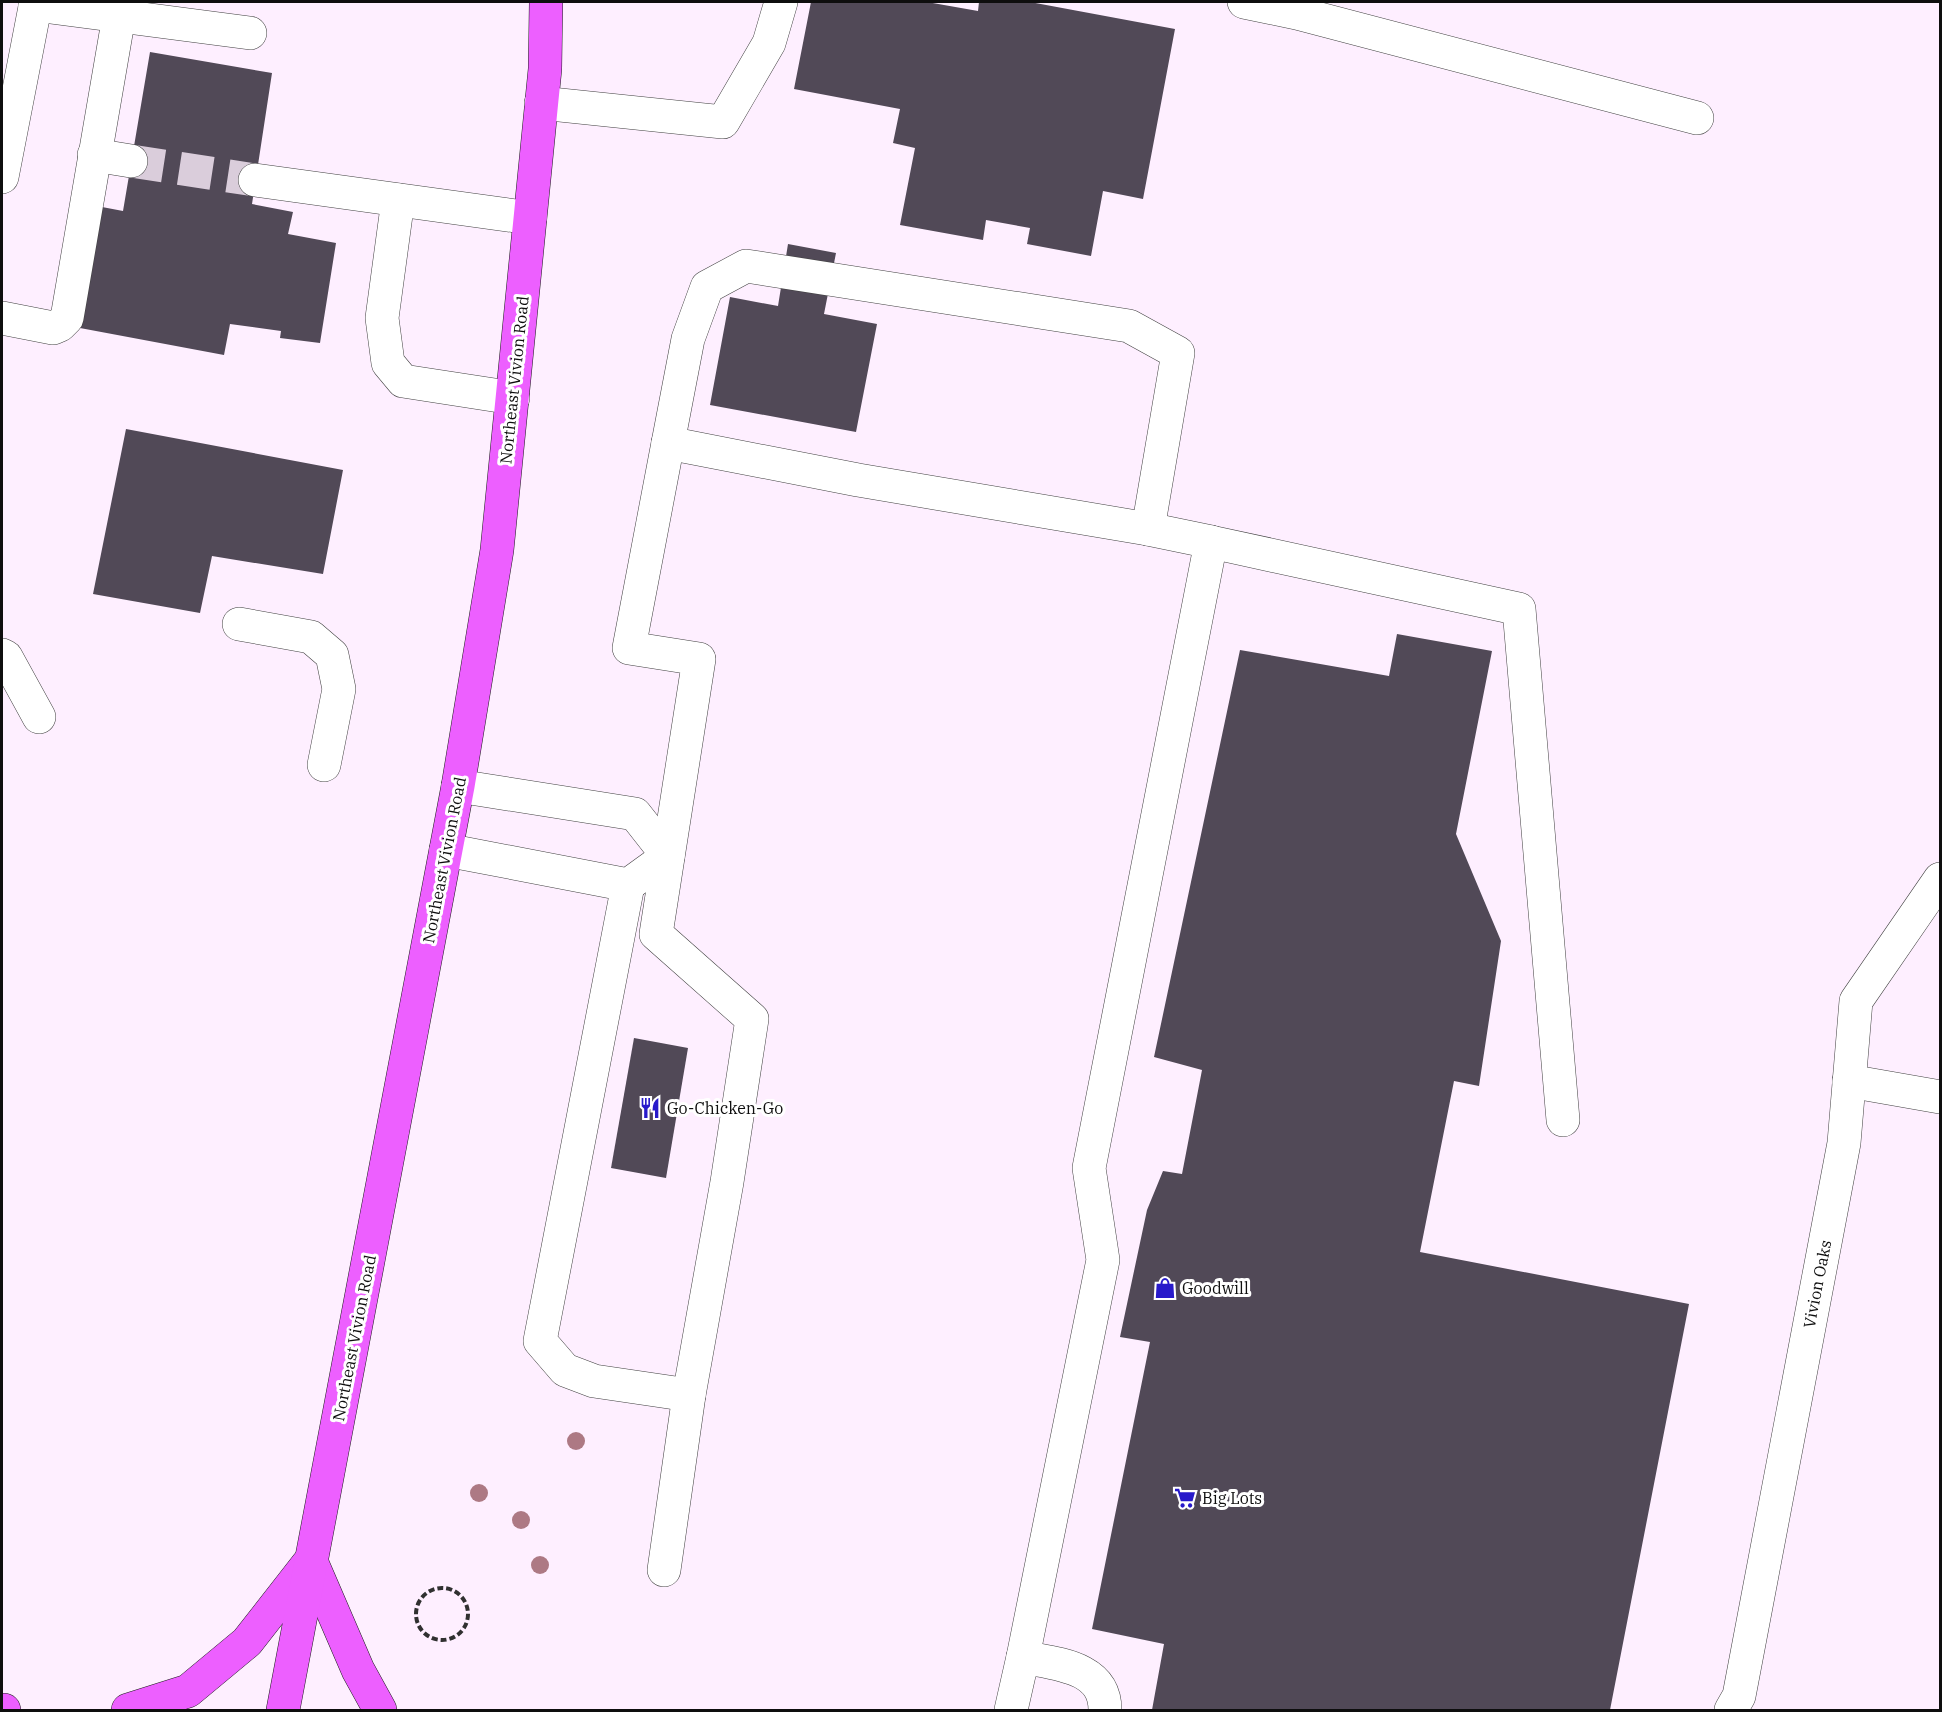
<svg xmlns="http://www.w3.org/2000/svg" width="1942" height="1712" font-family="'IBM Plex Serif',serif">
<rect width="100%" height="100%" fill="#feefff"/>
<g fill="#514957">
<path d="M811,2H927L978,11L979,2H1030L1175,29L1143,199L1103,191L1091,256L1027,244L1030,228L986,220L983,240L900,225L915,148L893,143L900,109L794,89Z"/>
<path d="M150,52L272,73L252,204L293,212L288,234L336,243L320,343L280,338L281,331L230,324L224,355L80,328L102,207L123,211Z"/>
<path d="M788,244L836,253L824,314L877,324L856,432L710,405L730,297L778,306Z"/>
<path d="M126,429L343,470L323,574L212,556L200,613L93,594Z"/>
<path d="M1397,634L1492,651L1456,834L1501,941L1479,1086L1454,1081L1420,1252L1689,1304L1610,1710H1152L1164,1644L1092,1629L1150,1342L1120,1337L1147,1210L1163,1171L1182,1174L1202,1070L1154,1057L1240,650L1389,676Z"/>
<path d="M634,1038L688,1048L666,1178L611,1168Z"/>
</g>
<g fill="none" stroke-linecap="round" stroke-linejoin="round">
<path stroke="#dacddb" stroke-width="33" stroke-dasharray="33 16" stroke-linecap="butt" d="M131,161L255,180"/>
<defs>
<g id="minor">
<path d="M1244,2L1297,13L1697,118"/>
<path d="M35,5L250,33"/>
<path d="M541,103L723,122L769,43L781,2"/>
<path d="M94,155L131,161"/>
<path d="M2,177L36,2"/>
<path d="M255,180L530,218"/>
<path d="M398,200L382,318L388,363L403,381L513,398"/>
<path d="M2,318L53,328L60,325L67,318L119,16"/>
<path d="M668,443L688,339L707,287L746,266L1129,326L1178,353L1148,529L1211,542L1089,1168L1103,1260L1023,1657"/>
<path d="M1211,542L1519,609L1563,1120"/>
<path d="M239,624L311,637L332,655L339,689L324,765"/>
<path d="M2,655L6,657L39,717"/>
<path d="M446,850L628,885L668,856L635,814L458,786"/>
<path d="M628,885L540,1341L565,1370L594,1381L689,1395"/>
<path d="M1849,1081L1940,1097"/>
<path d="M664,1570L689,1395L727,1182L752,1019L656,934L699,659L629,648L668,443L858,480L1148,529"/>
<path d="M1011,1710L1023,1657C1056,1664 1105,1666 1105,1710"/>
<path d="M1731,1710L1739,1696L1844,1143L1856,1001L1940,879"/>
</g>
<g id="major">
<path d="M311,1561L358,1670L380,1710"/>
<path d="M2,1710H4"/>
<path d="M128,1710L188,1691L247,1642L308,1564"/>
<path d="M283,1710L458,786L497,550L545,69L546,2"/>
</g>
</defs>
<use href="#minor" stroke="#414141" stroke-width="34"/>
<use href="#major" stroke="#1f1f1f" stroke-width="34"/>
<circle stroke="#303030" stroke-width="4" stroke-dasharray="6 3" stroke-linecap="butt" cx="442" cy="1614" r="26"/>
<use href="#minor" stroke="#fff" stroke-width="33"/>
<use href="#major" stroke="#ed5fff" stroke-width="33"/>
</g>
<g fill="#ad7984">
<circle cx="576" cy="1441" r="9"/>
<circle cx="479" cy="1493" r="9"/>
<circle cx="521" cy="1520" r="9"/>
<circle cx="540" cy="1565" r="9"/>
</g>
<defs>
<symbol id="restaurant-bare" viewBox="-9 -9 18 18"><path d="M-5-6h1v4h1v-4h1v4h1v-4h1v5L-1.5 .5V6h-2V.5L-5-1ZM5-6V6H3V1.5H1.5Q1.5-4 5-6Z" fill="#281aca" stroke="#fff" stroke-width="2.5" paint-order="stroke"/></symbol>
<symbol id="shop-bare" viewBox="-9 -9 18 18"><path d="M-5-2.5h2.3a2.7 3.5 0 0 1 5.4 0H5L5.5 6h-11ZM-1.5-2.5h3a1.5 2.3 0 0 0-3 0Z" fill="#281aca" stroke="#fff" stroke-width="2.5" paint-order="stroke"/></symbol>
<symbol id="supermarket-bare" viewBox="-9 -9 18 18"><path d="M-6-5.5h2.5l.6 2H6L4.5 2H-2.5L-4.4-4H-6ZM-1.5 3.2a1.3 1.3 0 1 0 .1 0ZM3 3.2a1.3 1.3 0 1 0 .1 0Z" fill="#281aca" stroke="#fff" stroke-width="2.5" paint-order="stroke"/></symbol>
</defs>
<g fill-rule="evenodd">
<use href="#restaurant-bare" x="635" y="1093" width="30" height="30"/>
<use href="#shop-bare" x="1150" y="1273" width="30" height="30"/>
<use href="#supermarket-bare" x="1170" y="1483" width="30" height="30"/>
</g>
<g text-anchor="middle" stroke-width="6" stroke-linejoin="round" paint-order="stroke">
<g font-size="16" fill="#0e0e0e" stroke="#fff">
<text transform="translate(514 380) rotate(-84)" y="6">Northeast Vivion Road</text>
<text transform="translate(444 860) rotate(-79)" y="6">Northeast Vivion Road</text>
<text transform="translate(1817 1284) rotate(-79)" y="6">Vivion Oaks</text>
<text transform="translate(354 1338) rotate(-79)" y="6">Northeast Vivion Road</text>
</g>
<g font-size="16" fill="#0e0e0e" stroke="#fff" text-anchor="start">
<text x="667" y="1114">Go-Chicken-Go</text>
<text x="1182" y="1294">Goodwill</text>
<text x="1202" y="1504">Big Lots</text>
</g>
</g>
<rect width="1942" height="1712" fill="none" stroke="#0e0e0e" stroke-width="6"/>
</svg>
